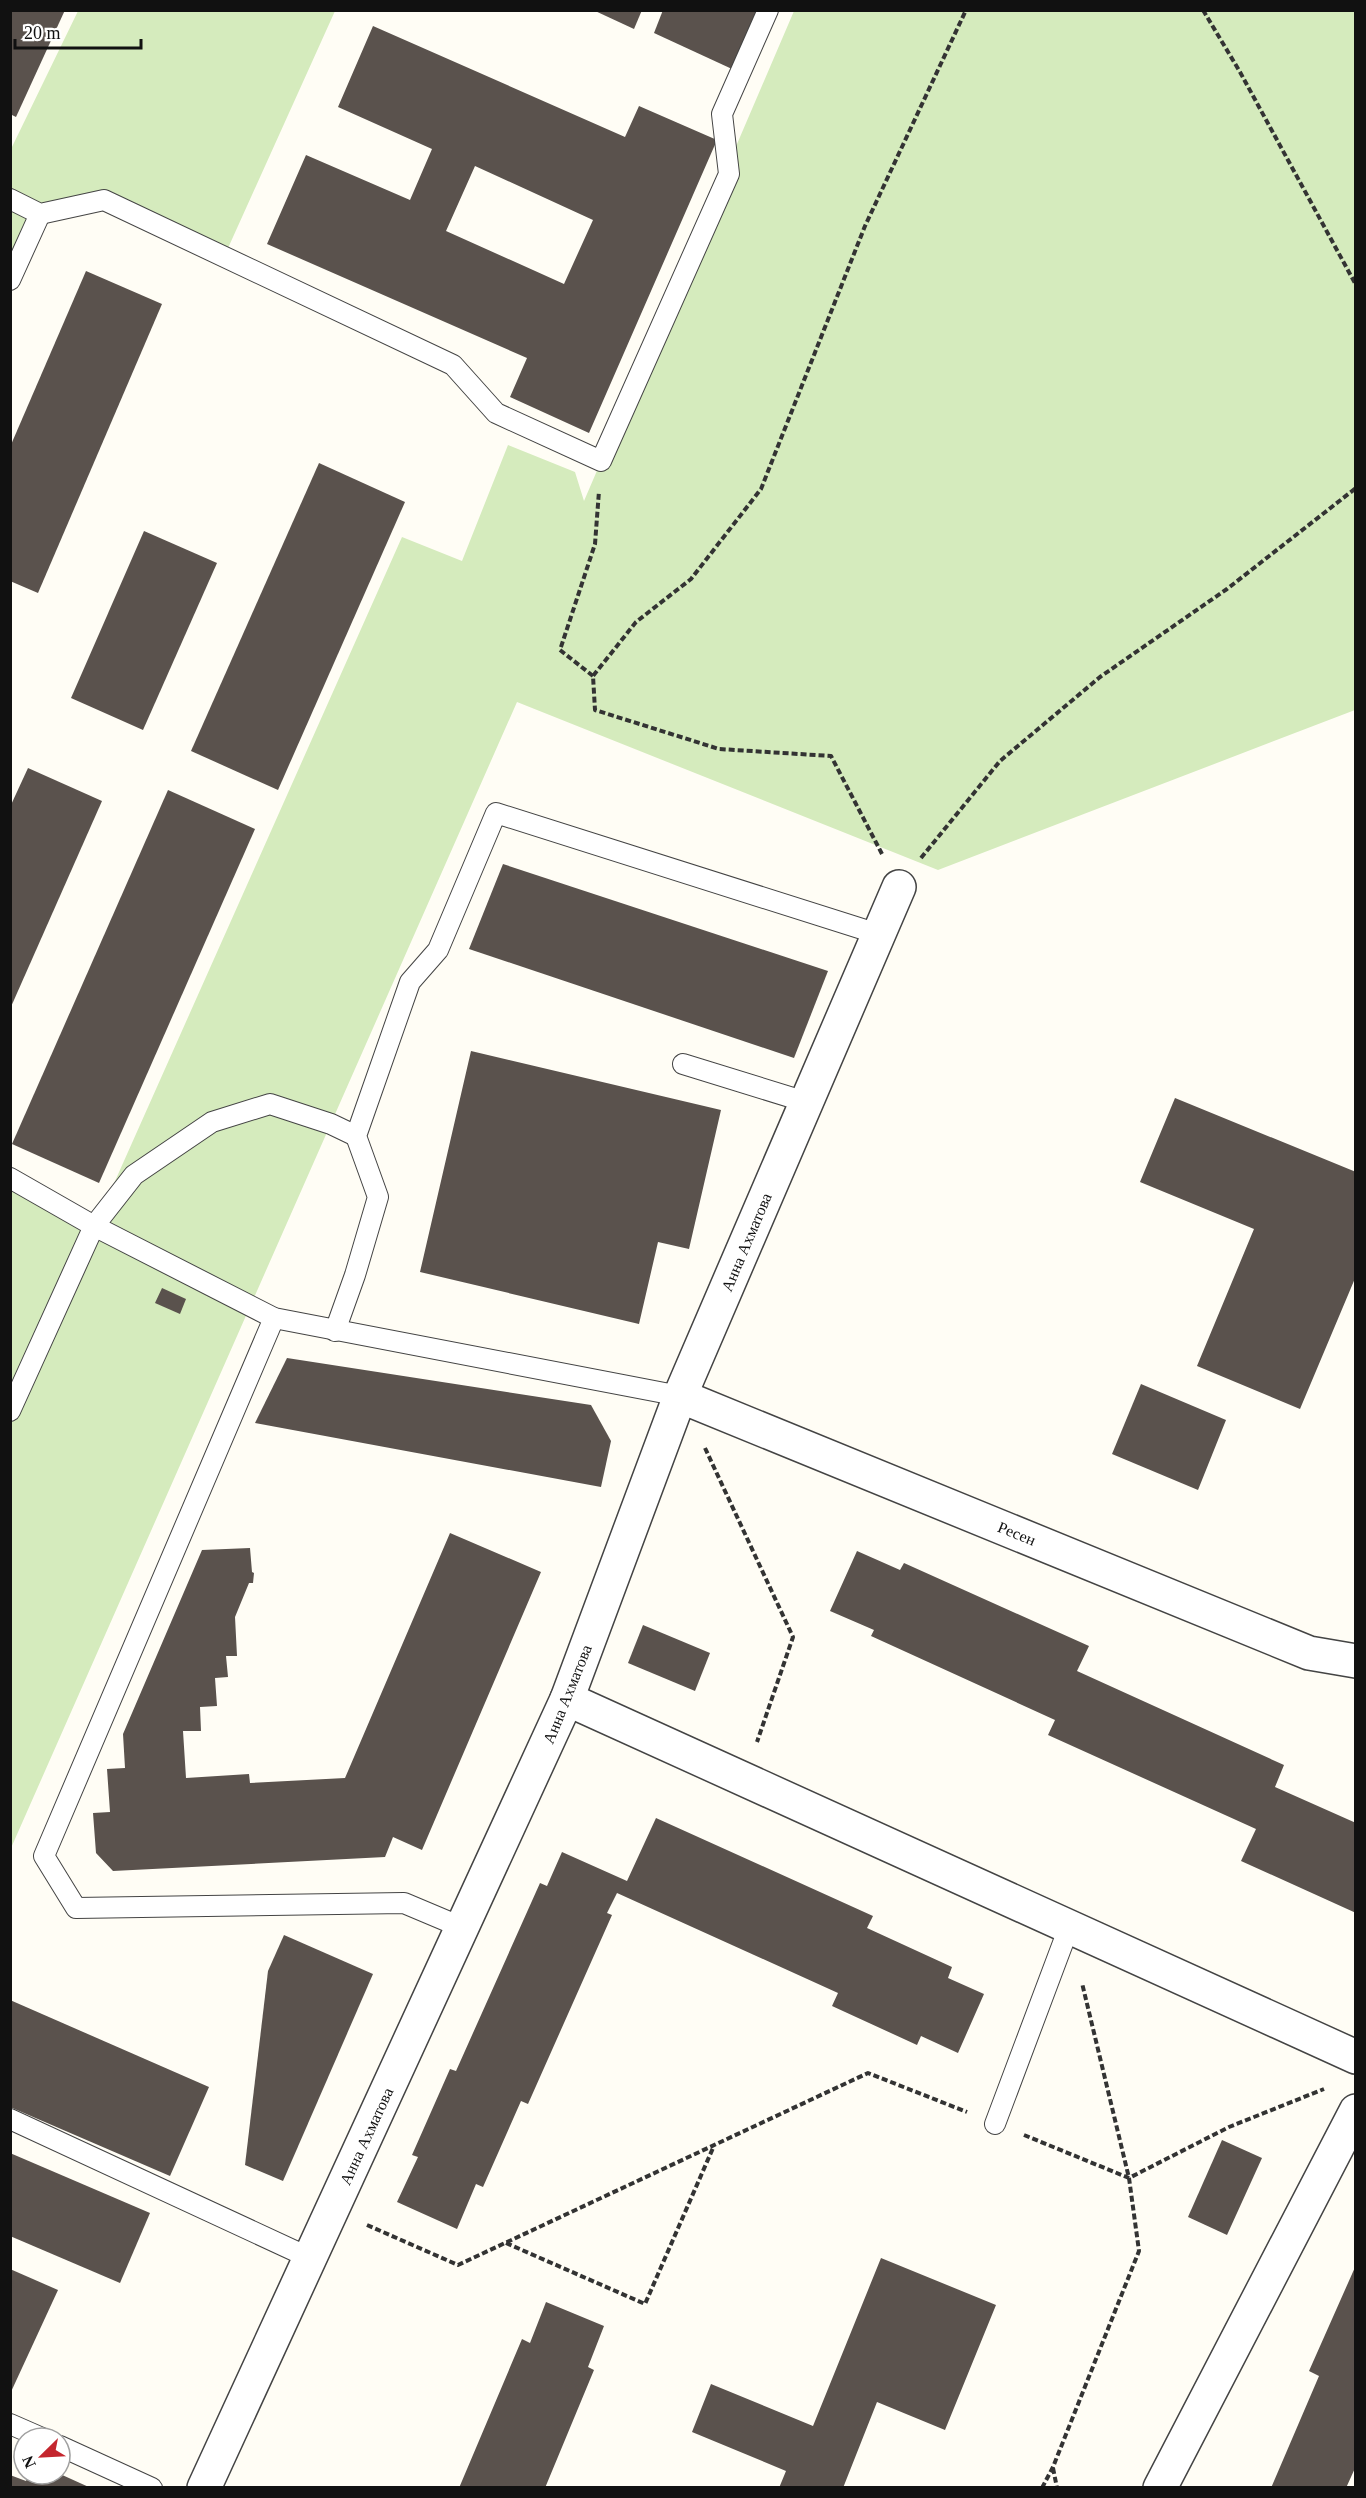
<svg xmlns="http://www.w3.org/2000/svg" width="1366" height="2498" font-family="'Times New Roman',serif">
<rect width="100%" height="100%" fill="#fffdf5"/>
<g fill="#d5ebbd">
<path d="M78,11H335L224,257L104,200L40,214L11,280V149Z"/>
<path d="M794,11H1355V710L938,870L517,702L11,1848V1178L95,1226L402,537L462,561L508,445L575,472L584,501Z"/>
</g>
<g fill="#5a524d" fill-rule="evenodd">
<path d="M10,10H65L16,117L10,114Z"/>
<path d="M593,10H642L634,29Z"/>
<path d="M663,10H758L732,69L654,33Z"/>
<path d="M373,26L625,137L639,106L717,140L589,433L510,397L527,358L267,244L306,155L410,200L432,149L338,107ZM475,166L593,220L564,284L446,231Z"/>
<path d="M86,271L162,304L38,593L10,581V447Z"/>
<path d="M319,463L405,502L278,790L191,751Z"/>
<path d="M144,531L217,563L143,730L71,698Z"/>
<path d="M28,768L102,801L10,1009V807Z"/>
<path d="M168,790L255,829L99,1183L12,1144Z"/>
<path d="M503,864L828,971L794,1058L469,949Z"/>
<path d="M471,1051L721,1110L689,1249L658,1242L639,1324L420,1272Z"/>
<path d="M1175,1098L1356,1172V1276L1300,1409L1197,1366L1254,1229L1140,1182Z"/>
<path d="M162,1288L186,1299L180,1314L155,1303Z"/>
<path d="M287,1358L591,1405L611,1441L601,1487L255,1423Z"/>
<path d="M1141,1384L1226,1420L1198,1490L1112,1454Z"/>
<path d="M450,1533L541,1572L422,1850L393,1837L385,1857L113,1871L96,1853L93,1813L110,1812L107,1769L125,1768L123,1734L202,1550L250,1548L252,1572L254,1573L253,1583H249L235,1617L237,1656H226L228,1677L215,1678L217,1706L200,1707L201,1731H183L186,1778L249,1774L250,1783L345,1778Z"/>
<path d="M857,1551L900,1570L904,1563L1089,1646L1077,1671L1284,1765L1275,1787L1356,1823V1913L1241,1861L1256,1829L1048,1735L1055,1720L871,1636L874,1630L830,1611Z"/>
<path d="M643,1625L710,1653L695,1691L628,1663Z"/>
<path d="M656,1818L873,1916L867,1928L952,1967L948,1978L984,1994L958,2053L921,2036L917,2045L832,2006L838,1993L617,1893L607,1913L612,1915L528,2104L521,2101L483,2187L476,2184L457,2229L397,2202L418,2157L412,2155L450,2069L456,2071L540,1883L547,1886L562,1852L627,1881Z"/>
<path d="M284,1935L373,1974L283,2181L245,2165L268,1971Z"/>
<path d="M10,2000L209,2087L170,2176L10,2107Z"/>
<path d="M1222,2140L1262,2158L1227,2235L1188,2217Z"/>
<path d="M10,2153L150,2213L120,2283L10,2236Z"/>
<path d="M881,2258L996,2305L945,2430L877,2402L843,2488H779L786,2471L692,2432L711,2384L813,2426Z"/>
<path d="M1356,2265V2466L1346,2488H1271L1319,2376L1309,2371Z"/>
<path d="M10,2269L58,2290L10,2394Z"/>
<path d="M546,2302L604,2326L588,2367L594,2370L545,2488H459L522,2339L530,2343Z"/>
<path d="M29,2474H60L91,2488H10V2475L26,2481Z"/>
</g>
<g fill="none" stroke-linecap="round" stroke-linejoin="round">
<defs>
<g id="service">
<path d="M10,199L40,214L104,200L453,365L496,413L601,461L729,174L722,114L768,10"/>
<path d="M10,280L40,214"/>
<path d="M683,1064L806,1102"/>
<path d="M10,1178L94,1226L274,1318L680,1396"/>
<path d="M274,1318L44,1856L76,1908L404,1903L461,1927"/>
<path d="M335,1331L355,1275L378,1197L356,1136L410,982L438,950L496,813L878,934"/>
<path d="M10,1411L94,1226L134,1175L212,1122L270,1104L331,1124L356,1136"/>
<path d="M10,2119L310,2258"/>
<path d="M995,2124L1069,1927"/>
<path d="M10,2424L42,2438"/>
<path d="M60,2446L152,2488"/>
</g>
<g id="minor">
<path d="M680,1396L899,887"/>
<path d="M567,1699L1356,2057"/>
<path d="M1160,2488L1356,2111"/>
</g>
<path id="tertiary" d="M204,2488L567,1699L680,1396L1309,1653L1356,1661"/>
</defs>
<use href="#service" stroke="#444" stroke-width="22"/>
<use href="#minor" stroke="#444" stroke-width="36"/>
<use href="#tertiary" stroke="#444" stroke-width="36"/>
<g stroke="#333" stroke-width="4" stroke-dasharray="6 3" stroke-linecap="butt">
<path d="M1203,10L1240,72L1356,285"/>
<path d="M593,676L560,650L595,544L599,491"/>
<path d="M882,854L831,756L719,749L595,710L593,676L636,622L691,579L761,489L865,226L966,10"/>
<path d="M921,858L1000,761L1100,677L1227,589L1356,488"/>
<path d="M705,1448L793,1637L757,1742"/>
<path d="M1024,2135L1129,2178L1229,2127L1324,2089"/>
<path d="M367,2225L458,2265L868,2073L967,2112"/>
<path d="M506,2243L645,2304L713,2148"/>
<path d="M1053,2468L1057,2488"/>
<path d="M1042,2488L1053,2467L1139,2251L1129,2178L1082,1983"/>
</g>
<use href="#service" stroke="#fff" stroke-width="20"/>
<use href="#minor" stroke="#fff" stroke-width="33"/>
<use href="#tertiary" stroke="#fff" stroke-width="33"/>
</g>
<g text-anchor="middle" stroke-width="6" stroke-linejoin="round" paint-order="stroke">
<g font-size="16" fill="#111" stroke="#fff">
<text transform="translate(746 1242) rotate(-67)" y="6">Анна Ахматова</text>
<text transform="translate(1017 1533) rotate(22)" y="6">Ресен</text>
<text transform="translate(567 1694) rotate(-68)" y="6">Анна Ахматова</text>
<text transform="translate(366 2136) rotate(-65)" y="6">Анна Ахматова</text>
</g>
</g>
<rect width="1366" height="2498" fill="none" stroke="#111111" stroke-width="24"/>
<g transform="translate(42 2456) rotate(246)"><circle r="28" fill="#ffffff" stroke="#a0a0a0" stroke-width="1.5"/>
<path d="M0-4.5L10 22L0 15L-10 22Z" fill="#c4262e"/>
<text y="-9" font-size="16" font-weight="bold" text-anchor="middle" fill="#111111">N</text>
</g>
<path d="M15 39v9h126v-9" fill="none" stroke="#111111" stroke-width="3"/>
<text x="24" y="39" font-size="18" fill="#111111" stroke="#ffffff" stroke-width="4.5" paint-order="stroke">20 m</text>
</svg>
